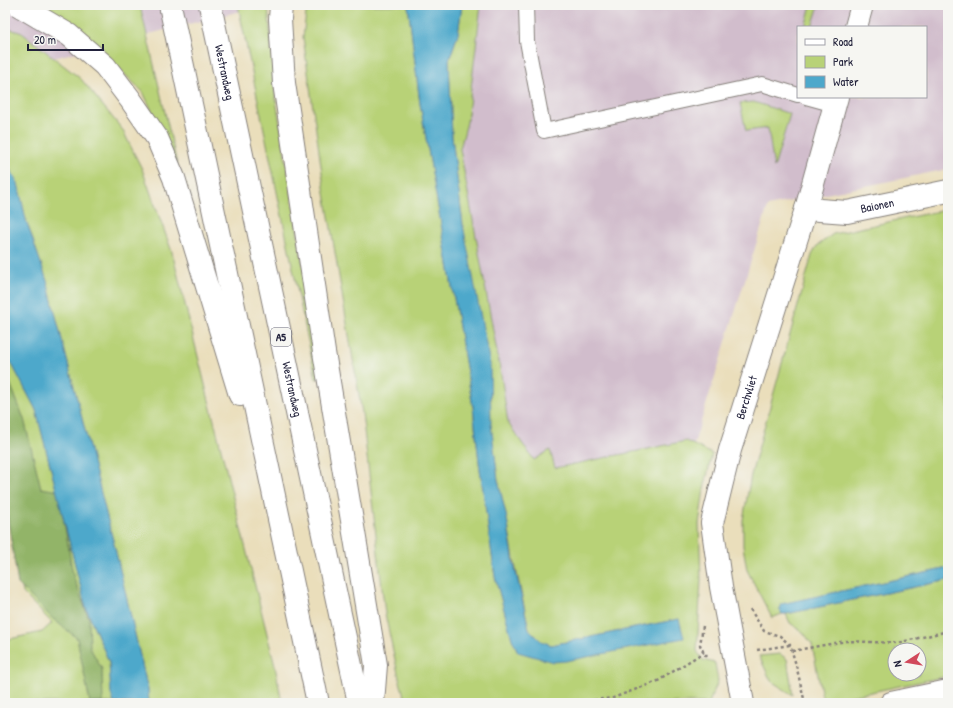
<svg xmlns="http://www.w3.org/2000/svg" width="953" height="708" font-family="'Patrick Hand',sans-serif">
<rect width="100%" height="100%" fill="#f6f6f2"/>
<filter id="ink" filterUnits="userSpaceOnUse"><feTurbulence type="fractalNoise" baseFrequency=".025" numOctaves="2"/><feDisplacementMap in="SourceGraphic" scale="8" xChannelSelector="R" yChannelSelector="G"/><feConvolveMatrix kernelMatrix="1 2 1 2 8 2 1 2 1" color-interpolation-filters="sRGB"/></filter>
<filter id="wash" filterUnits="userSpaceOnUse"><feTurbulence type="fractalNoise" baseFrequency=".012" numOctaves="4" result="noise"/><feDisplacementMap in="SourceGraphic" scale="16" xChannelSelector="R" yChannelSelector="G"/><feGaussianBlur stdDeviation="0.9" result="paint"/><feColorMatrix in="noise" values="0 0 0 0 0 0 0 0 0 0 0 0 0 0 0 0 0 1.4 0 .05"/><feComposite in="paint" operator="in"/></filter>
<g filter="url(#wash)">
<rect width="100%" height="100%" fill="#eadebb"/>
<g fill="#d1bdcc" fill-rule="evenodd">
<path d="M5,5H265L5,70Z"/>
<path d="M363,5H948V169L768,206L694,444L497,480ZM798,27H926V97H798Z"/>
</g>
<g fill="#b8d277" stroke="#6d7a59" fill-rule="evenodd">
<path d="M39,5H140L177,164L143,92L82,33Z"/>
<path d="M238,5H268L275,93L321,377L316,379Z"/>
<path d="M307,5H408L420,104L473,407L479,462L495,577L512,639L518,652L683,638L679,619L551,645L541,641L529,629L515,564L507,519L498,480L463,225L452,137L449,60L458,34L462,5H481L467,122L460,149L501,374L508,423L534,460L550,450L555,468L686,441L712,454L704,489L699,524L701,580L697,651L703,660L715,663L718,681L709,703H406L399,678L385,614L362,413L324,187L303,37Z"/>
<path d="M811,5H819L812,27H805Z"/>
<path d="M5,27L22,33L81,79L122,129L142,169L172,252L275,666L282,703H149L148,690L115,548L47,281L26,220L18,184L5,162Z"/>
<path d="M754,102L790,114L774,168L768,128L746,131L740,103Z"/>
<path d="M948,209V568L782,604V614L772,618L747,570L743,546V520L751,475L812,255L817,246L833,234Z"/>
<path d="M5,351L36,410L86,608L109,662L111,694L114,703H5V640L42,632L52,623L23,593L5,501Z"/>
<path d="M948,580V676L823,702L812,644L803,632L790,623L786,614ZM895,650H919V674H895Z"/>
<path d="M780,654L787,659L793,695L771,681L759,656Z"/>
</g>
<path fill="#92b468" stroke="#5a6b52" d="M5,370L24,419L41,488L59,491L73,575L89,619L90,648L102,669L103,703H90L77,638L53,619L18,584L5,502Z"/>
<g fill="#4da8cb" stroke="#386583">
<path d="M408,5H462L458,34L449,60L452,137L463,225L490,364L491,424L498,480L507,519L514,564L529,629L541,641L551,645L679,619L684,638L566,661L553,662L518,652L512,639L495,577L479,462L473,407L420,104Z"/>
<path d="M5,162L18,183L26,220L47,281L115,548L148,690L149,703H114L111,694L109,662L86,608L36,410L5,351Z"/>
<path d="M948,568V580L786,614H782L779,609L781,608V604Z"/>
</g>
</g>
<g filter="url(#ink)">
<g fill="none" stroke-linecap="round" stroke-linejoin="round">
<defs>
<g id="lane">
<path d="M526,5L527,41L544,131L762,84L798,95"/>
<path d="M806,97L835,105"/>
</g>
<g id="street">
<path d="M856,27L862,5"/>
<path id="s1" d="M806,209L847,212L948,191"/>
<path id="s2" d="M743,703L721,587L712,523L730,450L806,209L837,97"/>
</g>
<path id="secondary" d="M891,703L948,691"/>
<g id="highway">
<path d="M18,5L69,35L105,66L130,99L157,138L174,178L240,395"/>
<path d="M170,5L318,703"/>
<path id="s3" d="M210,5L359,703"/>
<path d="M281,5L280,19L284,83L324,352L376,665L373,703"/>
</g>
</defs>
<use href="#lane" stroke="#86807b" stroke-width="16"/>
<use href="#street" stroke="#86807b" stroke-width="24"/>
<use href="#secondary" stroke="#86807b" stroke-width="24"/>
<use href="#highway" stroke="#86807b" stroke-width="24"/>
<g stroke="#86807b" stroke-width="2.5" stroke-dasharray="3 3" stroke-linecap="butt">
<path d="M750,609L764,631L780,636L790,645L796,665L805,703"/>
<path d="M703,626L700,645L705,655H710"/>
<path d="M757,650L790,645"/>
<path d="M792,651L846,641L897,643L948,631"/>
<path d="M564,703L613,698L658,681L704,652"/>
</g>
<use href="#lane" stroke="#fff" stroke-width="14"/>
<use href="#street" stroke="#fff" stroke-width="22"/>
<use href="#secondary" stroke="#fff" stroke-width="22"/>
<use href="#highway" stroke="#fff" stroke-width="22"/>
</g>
</g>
<g text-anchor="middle" stroke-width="3" stroke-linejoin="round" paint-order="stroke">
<rect fill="#f6f6f2" stroke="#626272" stroke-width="1" x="271" y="328" width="20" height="18" rx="3"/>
<g font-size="11" font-weight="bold" fill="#22223b">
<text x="281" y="341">A5</text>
</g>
<g font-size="12" fill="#22223b" stroke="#f6f6f2">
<text dy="4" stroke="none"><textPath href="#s3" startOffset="69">Westrandweg</textPath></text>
<text dy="4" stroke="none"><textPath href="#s1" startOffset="72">Baionen</textPath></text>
<text dy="4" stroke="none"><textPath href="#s3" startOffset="393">Westrandweg</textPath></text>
<text dy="4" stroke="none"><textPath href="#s2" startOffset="313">Berchvliet</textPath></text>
</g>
</g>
<rect width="953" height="708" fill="none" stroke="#f6f6f2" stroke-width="20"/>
<rect x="797" y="26" width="130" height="72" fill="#f6f6f2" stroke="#a1a1a9"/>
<rect x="805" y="39" width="20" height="6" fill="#ffffff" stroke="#a1a1a9"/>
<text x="833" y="46" font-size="12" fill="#22223b">Road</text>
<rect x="805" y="56" width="20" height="12" fill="#b8d277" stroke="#a1a1a9"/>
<text x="833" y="66" font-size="12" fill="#22223b">Park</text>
<rect x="805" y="76" width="20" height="12" fill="#4da8cb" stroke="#a1a1a9"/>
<text x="833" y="86" font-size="12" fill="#22223b">Water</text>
<g transform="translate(907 662) rotate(258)"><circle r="19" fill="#f6f6f2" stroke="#a1a1a9"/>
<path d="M0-3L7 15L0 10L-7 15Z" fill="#d1495b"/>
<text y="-6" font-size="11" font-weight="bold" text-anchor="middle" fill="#22223b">N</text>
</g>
<path d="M28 44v6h75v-6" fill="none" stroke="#22223b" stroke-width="2"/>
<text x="34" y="44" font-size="12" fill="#22223b" stroke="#f6f6f2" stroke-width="3" paint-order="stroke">20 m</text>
</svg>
